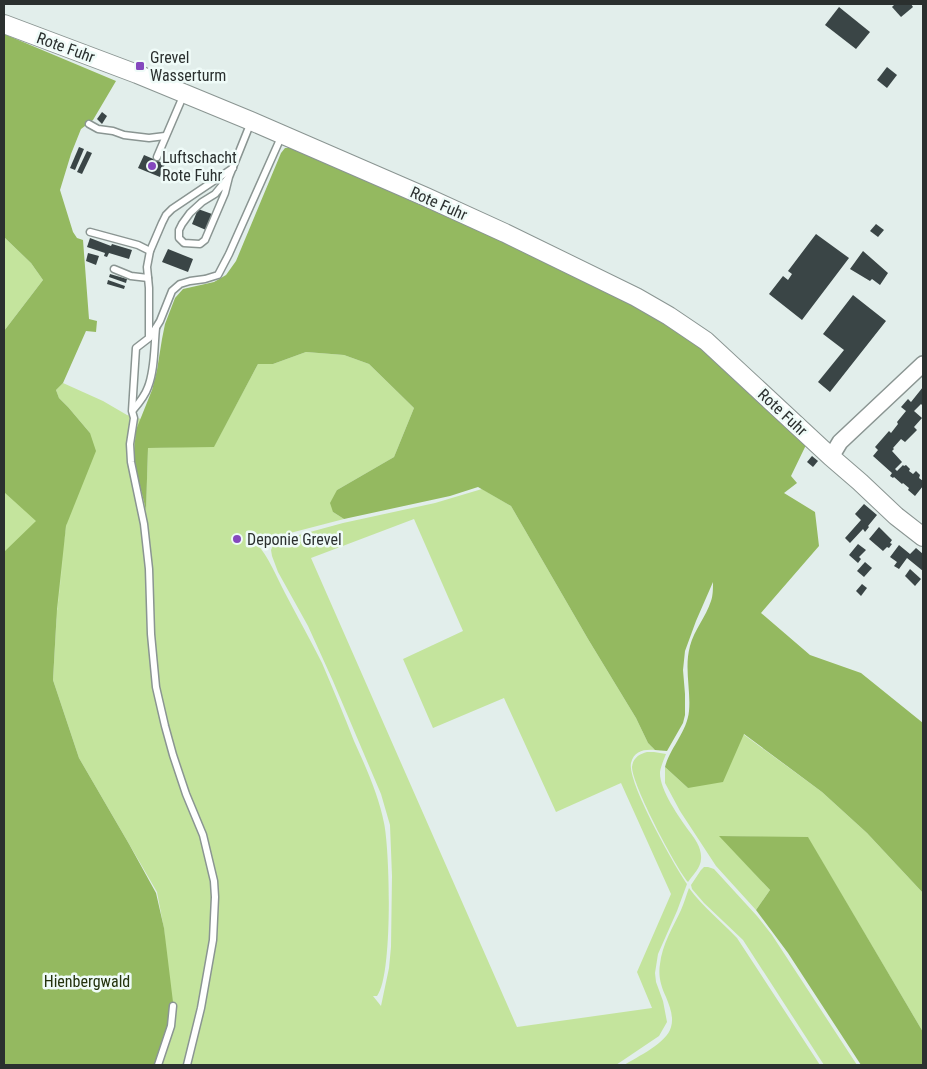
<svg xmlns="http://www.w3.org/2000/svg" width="927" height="1069" font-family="'Roboto Condensed',sans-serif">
<rect width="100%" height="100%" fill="#e2eeeb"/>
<g fill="#c4e49d" fill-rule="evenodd">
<path d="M4,237L31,263L43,280L4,331Z"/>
<path d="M306,352L344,355L369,364L414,408L394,457L337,490L333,512L344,519L271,538C265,536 258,536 256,543C269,557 276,576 285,593C297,616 310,639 322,663C333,689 344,715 354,741C365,765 379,796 384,823C390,851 393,976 377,996H373L381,1006L389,968L391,947L392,876L390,825L381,794L333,681L308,626L278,572L272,556L271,550L273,545L277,541L343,523L435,503L482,489L511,506L588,639L636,718L648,743L655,750C644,749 634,751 631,763C627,782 674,865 687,884L677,911L658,954L655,973L656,982L663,1001L667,1022L659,1036L616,1065H158L173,1006L168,978L164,929L157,892L79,758L53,680L57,609L64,551L4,1065V480L64,541L66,526L90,433L68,407L59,398L56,390L63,383L103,401L127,415L141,419C129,448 136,479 146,508L148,448L214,446L258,364H273ZM414,519L463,631L403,659L433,728L504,698L556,812L621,783L671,894L637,972L652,1008L517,1027L311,558Z"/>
<path d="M743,734L822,792L867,833L923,893V1032L808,838L720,836L770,890L756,910L716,866L680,811L665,783V767L688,788Z"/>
<path d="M647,752H654L666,754C664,759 661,766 660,772C659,789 679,817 689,831C695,839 702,848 701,859C701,867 693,875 688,882C676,868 632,785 632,767C633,758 639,754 647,752Z"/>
<path d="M704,867H708L714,869L757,916L772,935L857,1065H824L743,940L704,903L692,889L691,885L701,870Z"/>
<path d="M689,888C703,907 721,921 737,938L820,1065H624C637,1057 667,1043 671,1027C674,1017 670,1007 666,997C661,986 658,976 660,964C662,945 673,927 681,910C684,903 686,896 689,888Z"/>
</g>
<g fill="#94b960">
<path d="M4,34L116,81L93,120L81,129L71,154L60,190L73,232L77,238L83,240L89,319L97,321L96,332L86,331L63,383L56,390L59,398L68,407L90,433L96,451L66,526L57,609L53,680L79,758L129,844L156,893L164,928L173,1002L171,1025L158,1065H4V552L36,521L4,492V331L43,280L31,263L4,237Z"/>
<path d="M285,148H299L481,230L654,315L700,345L806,445L791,476L797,483L784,493L815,512L819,546L761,613L810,655L861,673L923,723V893L867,833L822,792L744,734L723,782L688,788L665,767C670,748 687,732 689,711C691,690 684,668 690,646C694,630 706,617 711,601C713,596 713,588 713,582L696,621L685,651L683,670L685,694V715L683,723L667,751L655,750L648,743L636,718L588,639L511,506L478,487L450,496L344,519L333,512L330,503L337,490L394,457L414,408L369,364L344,355L306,352L273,364H258L214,447L148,448L146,510L135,466L134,452L136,430L152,390L157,370L162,339L165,324L175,298L183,289L214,282L226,275L236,261L281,153Z"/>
<path d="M719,836L808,837L923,1032V1065H861L788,953L756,910L770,890Z"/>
</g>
<g fill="#3a4546">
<path d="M895,4H911L913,7L901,17L892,7Z"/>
<path d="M839,7L870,32L856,49L825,25Z"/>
<path d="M887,67L897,75L887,88L877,80Z"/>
<path d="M102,112L107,116L102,124L97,119Z"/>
<path d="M79,147L84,149L75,170L70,168Z"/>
<path d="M87,151L92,153L82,174L77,172Z"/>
<path d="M144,155L165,164L160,177L138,168Z"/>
<path d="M198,209L212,214L206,230L192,224Z"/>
<path d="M876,224L884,230L878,237L870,231Z"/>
<path d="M816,234L849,258L802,320L769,294L783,276L788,280L792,274L788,271Z"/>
<path d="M90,238L111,246L112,244L132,250L129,259L109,253L107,257L104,256L105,253L87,247Z"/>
<path d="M168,249L193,259L188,272L162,262Z"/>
<path d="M863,251L888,273L880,285L872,279L870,281L850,269Z"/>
<path d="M88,253L99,256L96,265L86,261Z"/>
<path d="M110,274L127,279L126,283L109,277Z"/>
<path d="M108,280L125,286L124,289L107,284Z"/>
<path d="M853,295L886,321L830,392L818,382L844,350L823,334Z"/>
<path d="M923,387V406L921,404L914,411L922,418L914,427L917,430L905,442L901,439L893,448L894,449L892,451L902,462L895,469L897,471L903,465L904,466L906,465L910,469L909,471L913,474L916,471L920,475L919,478L923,481V486L915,496L908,490L909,488L903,483L902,484L894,477L893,478L890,476L892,473L873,456L878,450L875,447L889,431L891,433L898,424L897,422L906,411L901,407L908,399L911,402Z"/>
<path d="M812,456L818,461L813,467L807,462Z"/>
<path d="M864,504L877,515L868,526L869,527L865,532L863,529L850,543L845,538L861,520L855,514Z"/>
<path d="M879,527L892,540L890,543L892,544L889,548L887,547L883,551L869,539Z"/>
<path d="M858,544L866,550L859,557L861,559L858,563L849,555Z"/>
<path d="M899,545L910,554L916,548L923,554V571L907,558L899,569L894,566L897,562L890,557Z"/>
<path d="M865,562L872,568L864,577L857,571Z"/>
<path d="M910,569L921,579L915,586L905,576Z"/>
<path d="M862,584L867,588L861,596L856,591Z"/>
</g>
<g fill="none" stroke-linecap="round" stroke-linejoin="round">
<defs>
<g id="service">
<path d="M89,124L98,129L113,131L124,135L149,138L165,136"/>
<path d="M157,157L184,94"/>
<path d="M229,177L225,193L205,240L200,244L184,243L179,238V230L182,224L190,213L202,202L215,194L229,177L251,122"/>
<path d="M90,232L138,245L150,251"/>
<path d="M114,269L131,276L148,278"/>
<path d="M150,337L160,321L172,291L180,284L190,281L205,279L218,275L229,254L282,135"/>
<path d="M133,410C139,403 145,396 148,387C155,369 154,347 156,328"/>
<path d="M158,1065L171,1026L173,1006"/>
<path d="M187,1065L201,1008L213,940L215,897L214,881L203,835L186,794L173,755L165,726L156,687L151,634L149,569L144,524L131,462L130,444L134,418L132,411L136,348L149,338V288L147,267L150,251L162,223L166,215L172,209L233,168"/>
</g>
<path id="tertiary" d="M831,457L840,442L923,364"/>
<path id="secondary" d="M4,24L137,74L251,121L426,197L505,233L636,297L669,316L706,341L831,457L860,482L896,516L923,537"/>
</defs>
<use href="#service" stroke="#8a9592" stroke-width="9"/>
<use href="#tertiary" stroke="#8a9592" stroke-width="18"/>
<use href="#secondary" stroke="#8a9592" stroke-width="20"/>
<use href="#service" stroke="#fff" stroke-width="6"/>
<use href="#tertiary" stroke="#fff" stroke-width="15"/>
<use href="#secondary" stroke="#fff" stroke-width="18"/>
</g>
<g fill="#8548be" stroke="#effbf8" stroke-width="2">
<rect x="135" y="61" width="10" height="10" rx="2.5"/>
<circle cx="152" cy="166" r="5"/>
<circle cx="237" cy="539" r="5"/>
</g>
<g text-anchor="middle" stroke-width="5" stroke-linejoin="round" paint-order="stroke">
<g font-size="16" fill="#2b302f" stroke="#effbf8">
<text transform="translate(66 47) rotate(20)" y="6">Rote Fuhr</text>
<text transform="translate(439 203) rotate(24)" y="6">Rote Fuhr</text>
<text transform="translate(783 412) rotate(43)" y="6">Rote Fuhr</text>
</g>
<g font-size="16" fill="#2b302f" stroke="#effbf8" text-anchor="start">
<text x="150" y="63">Grevel<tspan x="150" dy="18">Wasserturm</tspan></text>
<text x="162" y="163">Luftschacht<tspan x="162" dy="18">Rote Fuhr</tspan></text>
<text x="247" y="545">Deponie Grevel</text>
</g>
<g font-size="16" fill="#23320d" stroke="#effbf8">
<text x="87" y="987">Hienbergwald</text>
</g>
</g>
<rect width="927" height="1069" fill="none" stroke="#2b302f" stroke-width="10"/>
</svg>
